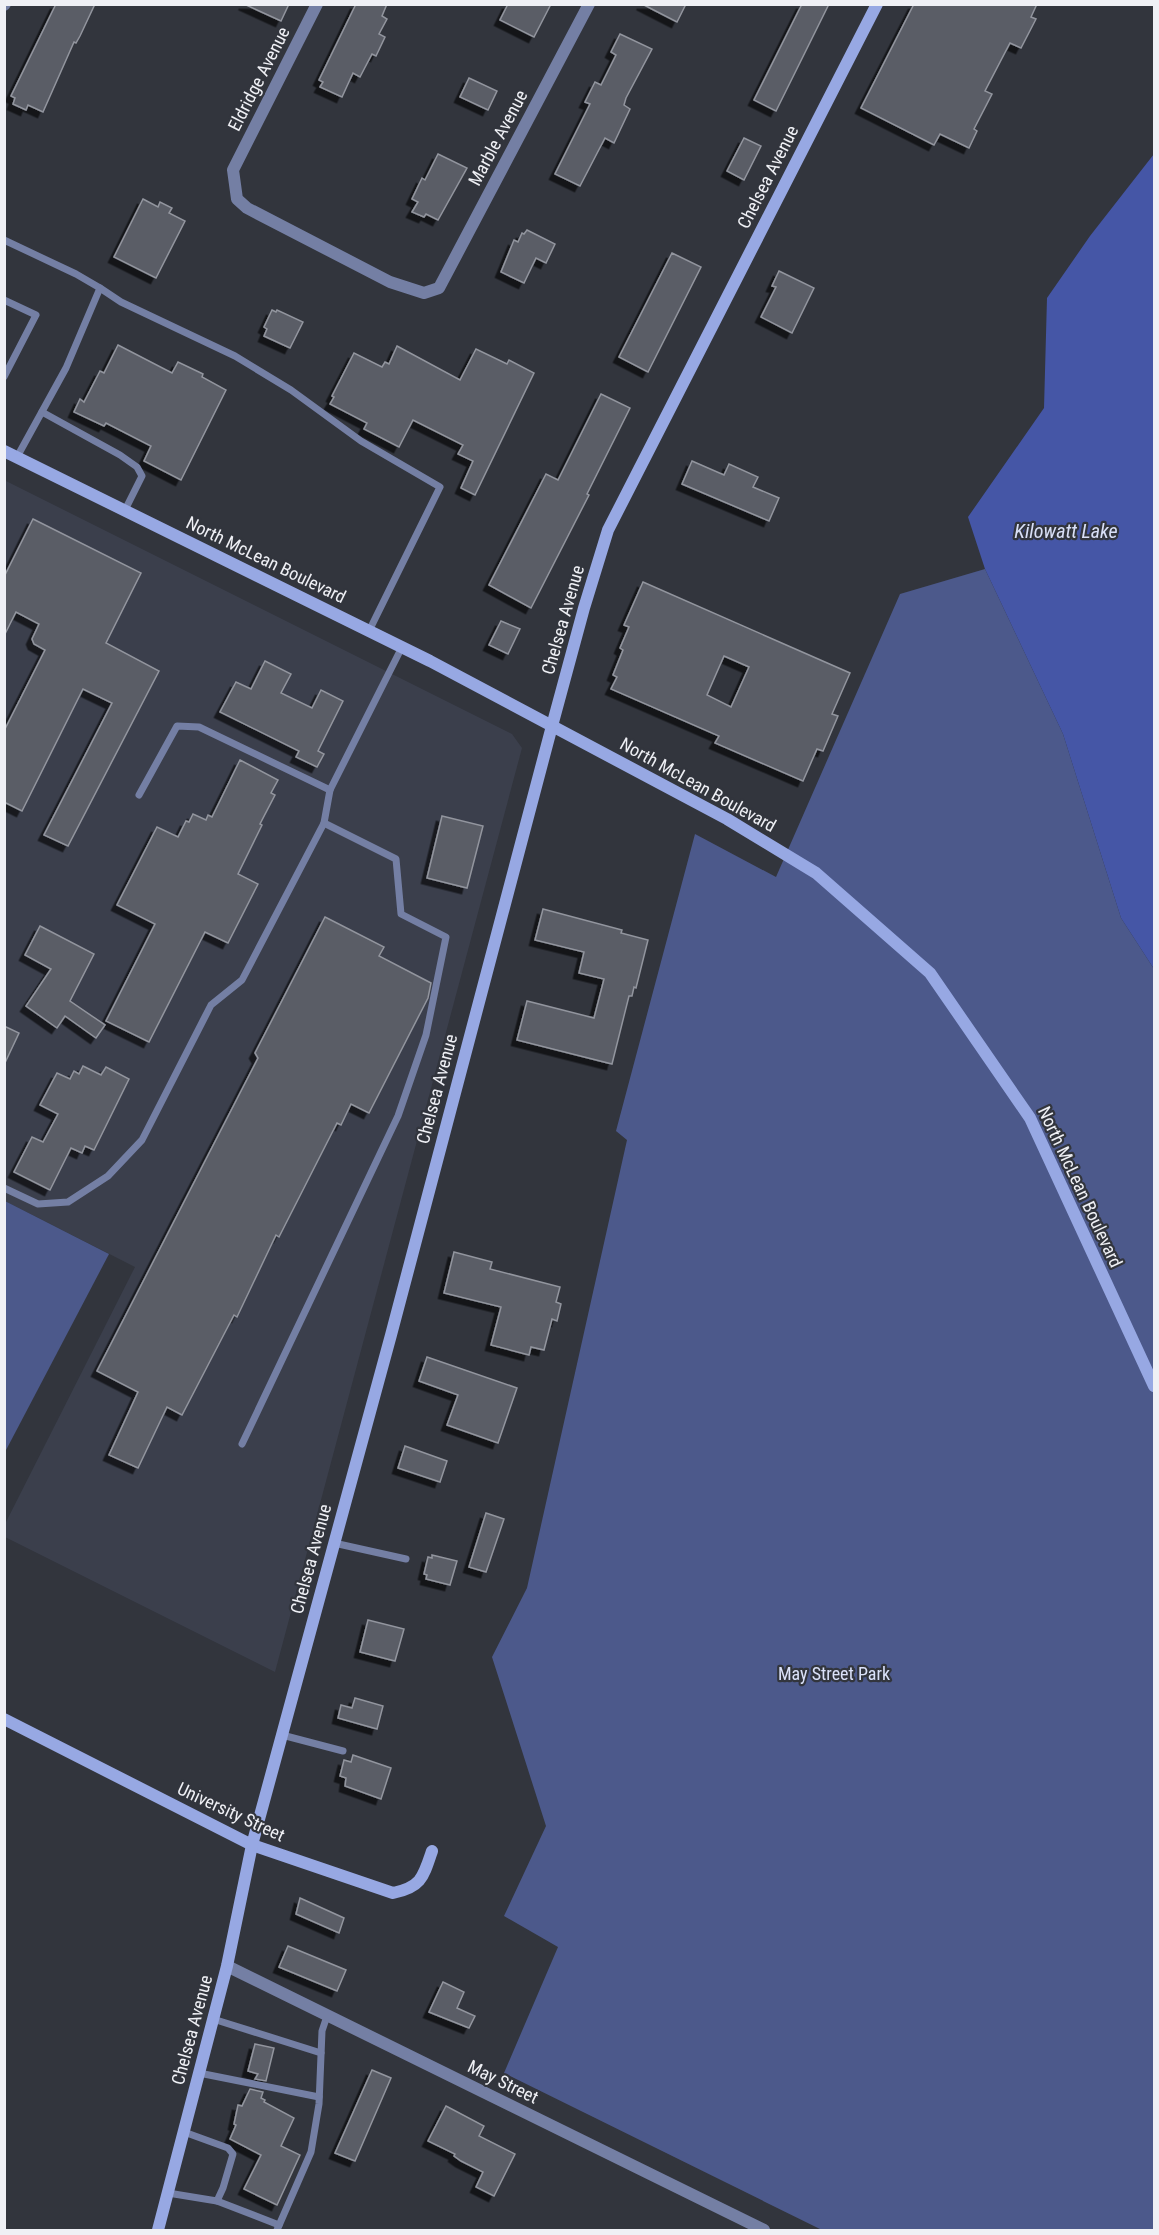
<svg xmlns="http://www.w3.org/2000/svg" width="1159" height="2235" font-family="'Roboto Condensed',sans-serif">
<defs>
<filter id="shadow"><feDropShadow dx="-5.5" dy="5.5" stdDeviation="0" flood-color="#0009"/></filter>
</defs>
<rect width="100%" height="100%" fill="#32353d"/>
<path fill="#3b3f4c" d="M4,480L512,734L522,748L275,1672L5,1537V1524L135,1267L5,1201Z"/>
<g fill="#4c598b">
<path d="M985,569L1063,734L1121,918L1154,969V2230H822L504,2073L558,1947L504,1916L546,1826L492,1657L527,1588L627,1140L616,1131L695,834L776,877L900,594Z"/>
<path d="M5,1201L109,1254L5,1452Z"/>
</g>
<path fill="#4556a6" d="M1154,154V969L1121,918L1063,734L985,569L968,517L1044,408L1047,298L1090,236Z"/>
<g fill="#5a5d66" stroke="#92959e" stroke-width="1.5" fill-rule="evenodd" filter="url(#shadow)">
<path d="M56,4H95L80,36L76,43L74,42L43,112L28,105L26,110L13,104L15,98L11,96Z"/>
<path d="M244,4H289L281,21Z"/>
<path d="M356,4H387L382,16L387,19L379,34L385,37L376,56L372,54L360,77L353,73L342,97L320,87L323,82L319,80Z"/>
<path d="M508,4H551L534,37L500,20Z"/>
<path d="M642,4H686L677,22Z"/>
<path d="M802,4H829L776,111L754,100Z"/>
<path d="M914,4H1037L1031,17L1036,19L1021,48L1010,43L985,91L992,94L974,129L977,131L969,148L940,134L934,145L861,108Z"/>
<path d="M620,34L652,49L626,98L624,105L630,109L614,143L605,138L580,186L555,174L590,104L585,102L595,82L601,85L616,55L611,52Z"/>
<path d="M469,78L497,91L488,110L460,97Z"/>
<path d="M744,138L761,146L744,180L727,171Z"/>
<path d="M438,154L467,168L438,220L426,214L424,217L412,212L418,202L412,199L422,178L425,180Z"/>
<path d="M143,199L158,207L160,202L172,208L169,213L185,221L156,278L114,257Z"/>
<path d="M527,230L555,244L546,263L536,258L524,283L501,272L514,240L518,242L522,233L524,234Z"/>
<path d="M672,253L701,267L648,372L619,357Z"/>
<path d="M779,271L814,288L792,333L761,317L776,287L772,286Z"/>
<path d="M272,310L276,312L277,310L303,322L290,348L264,336L267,329L264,327Z"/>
<path d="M118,345L172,373L178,362L203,374L202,377L226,390L181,480L144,461L151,446L106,423L104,426L74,412L80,399L84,402L100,371L104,373Z"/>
<path d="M397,346L460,380L476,349L507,364L509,360L534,373L475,495L461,488L473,461L458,454L463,445L413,420L399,447L364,429L367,423L330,404L334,397L332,396L354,353L382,367L385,362L389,364Z"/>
<path d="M601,394L630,408L587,494L589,495L531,608L489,585L546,474L558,480Z"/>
<path d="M692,461L724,475L729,464L758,477L753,487L779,498L769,521L682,484Z"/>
<path d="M33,519L141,573L106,643L159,671L68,846L44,835L112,703L83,689L22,811L4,802V731L45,650L34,644L32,639L39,624L16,612L4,636V577Z"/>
<path d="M643,582L850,673L832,714L838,716L823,751L817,749L803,781L715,743L719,736L611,689L617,677L613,675L623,650L620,648L629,627L624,625ZM724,656L749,667L731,707L707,695Z"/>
<path d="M501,621L520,629L508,654L489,645Z"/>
<path d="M265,661L291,674L281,693L312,708L321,690L343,701L318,751L324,754L317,767L296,757L299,751L220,712L236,682L251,689Z"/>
<path d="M240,760L278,780L271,793L275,795L260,824L262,825L238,874L258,884L228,943L205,932L149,1042L106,1021L155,924L117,905L157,827L178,837L186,821L189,822L193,814L206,820L208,815L212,817Z"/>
<path d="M442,816L483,826L467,888L427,878Z"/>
<path d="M543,909L622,930L621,933L648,940L636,988L634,987L632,996H629L612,1064L517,1040L527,1001L594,1018L604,979L579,973L584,952L535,940Z"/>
<path d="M325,917L384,947L379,956L431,983L428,998L369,1113L351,1104L341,1125L337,1123L279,1237L276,1235L237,1317L234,1315L182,1415L167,1407L138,1468L109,1455L138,1392L97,1371L258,1058L255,1053Z"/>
<path d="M40,926L94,954L70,1001L105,1025L96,1038L65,1016L57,1028L26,1006L51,969L25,955Z"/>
<path d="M4,1026L19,1033L4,1065Z"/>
<path d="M83,1066L101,1075L106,1067L129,1079L94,1150L85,1146L82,1153L71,1148L50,1190L14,1172L32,1137L43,1142L58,1114L40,1105L57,1073L70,1079L74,1071L79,1074Z"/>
<path d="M454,1252L492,1262L490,1269L560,1287L556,1302L561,1304L557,1321L552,1319L544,1350L531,1347L529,1355L491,1345L501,1307L444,1293Z"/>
<path d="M427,1357L517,1388L498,1443L447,1425L458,1395L419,1381Z"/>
<path d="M405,1446L447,1461L440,1482L398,1468Z"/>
<path d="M486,1513L504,1519L486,1572L469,1567Z"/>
<path d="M432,1555L457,1561L450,1585L426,1579L427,1575L424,1574L428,1557L432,1558Z"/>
<path d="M368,1620L404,1629L395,1661L360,1652Z"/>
<path d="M355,1698L383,1706L377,1729L338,1718L341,1705L352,1708Z"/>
<path d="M353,1755L391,1768L381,1799L345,1786L346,1778L340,1776L344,1760L351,1762Z"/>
<path d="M300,1898L344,1918L339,1933L296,1914Z"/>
<path d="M288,1946L346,1970L337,1991L279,1967Z"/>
<path d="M443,1982L464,1992L457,2008L475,2016L469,2028L429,2012Z"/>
<path d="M255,2044L274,2048L266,2081L255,2079L258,2074L248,2071Z"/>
<path d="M372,2070L391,2078L355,2161L335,2153Z"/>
<path d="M250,2089L263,2092L261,2098L265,2100L264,2102L294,2118L281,2146L300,2155L277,2205L244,2189L261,2155L230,2139L236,2125L234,2124L238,2105L242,2106Z"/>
<path d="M446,2106L484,2126L479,2136L515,2154L494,2196L476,2187L483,2172L461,2161L454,2156L455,2154L428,2141Z"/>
</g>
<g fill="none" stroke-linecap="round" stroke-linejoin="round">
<g stroke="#747fa4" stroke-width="7">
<path d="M4,240L76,274L100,288L66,368L17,457"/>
<path d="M100,288L121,302L235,356L291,390L361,441L440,487L369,631"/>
<path d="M4,300L36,315L4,377"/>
<path d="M42,412L120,455L137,467L142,476L125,510"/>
<path d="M139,795L177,726L199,727L330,790"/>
<path d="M4,1188L38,1204L68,1202L108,1176L142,1140L211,1005L242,980L324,823L330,790L402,647"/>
<path d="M242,1444L398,1116L426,1035L446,937L401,914L396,859L324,823"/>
<path d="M334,1543L406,1559"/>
<path d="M282,1735L343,1751"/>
<path d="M213,2019L321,2053"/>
<path d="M199,2073L319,2097"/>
<path d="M168,2193L217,2201L223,2188L233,2154L228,2148L184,2132"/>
<path d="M217,2201L279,2225"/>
<path d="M277,2230L311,2152L319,2104L322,2031L327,2016"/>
</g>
<g stroke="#747fa4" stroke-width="12">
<path d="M317,4L233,170L237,199L247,208L390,282L424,293L439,288L589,4"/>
<path d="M4,5L5,4"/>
<path d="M227,1966L764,2230"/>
</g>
<g stroke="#97a8e3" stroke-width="12">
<path d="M4,451L430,661L727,819L816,873L930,973L1030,1118L1154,1386"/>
<path d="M4,1719L252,1845L393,1893C421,1887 423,1878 432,1851"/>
<path d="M158,2230L227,1966L252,1845L391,1335L552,726L584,608L608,530L877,4"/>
</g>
</g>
<g text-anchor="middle" stroke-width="4.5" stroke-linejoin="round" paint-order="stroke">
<g font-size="18" fill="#eff0f5" stroke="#32353d">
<text transform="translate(259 79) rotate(-63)" y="6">Eldridge Avenue</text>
<text transform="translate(498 138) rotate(-62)" y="6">Marble Avenue</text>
<text transform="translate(768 177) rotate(-63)" y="6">Chelsea Avenue</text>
<text transform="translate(266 560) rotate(26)" y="6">North McLean Boulevard</text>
<text transform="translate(563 620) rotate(-74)" y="6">Chelsea Avenue</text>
<text transform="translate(698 785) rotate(29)" y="6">North McLean Boulevard</text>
<text transform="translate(437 1089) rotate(-75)" y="6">Chelsea Avenue</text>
<text transform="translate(1080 1187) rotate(65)" y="6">North McLean Boulevard</text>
<text transform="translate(311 1559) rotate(-75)" y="6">Chelsea Avenue</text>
<text transform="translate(231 1812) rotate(25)" y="6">University Street</text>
<text transform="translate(192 2030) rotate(-75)" y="6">Chelsea Avenue</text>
<text transform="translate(503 2082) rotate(26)" y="6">May Street</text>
</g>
<g font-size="18" fill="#dbe2f9" stroke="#32353d">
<text x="834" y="1680">May Street Park</text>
</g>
<g font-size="20" font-style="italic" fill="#d9e0f7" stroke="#32353d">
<text x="1066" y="538">Kilowatt Lake</text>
</g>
</g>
<rect width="1159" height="2235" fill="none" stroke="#eff0f5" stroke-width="12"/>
</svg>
